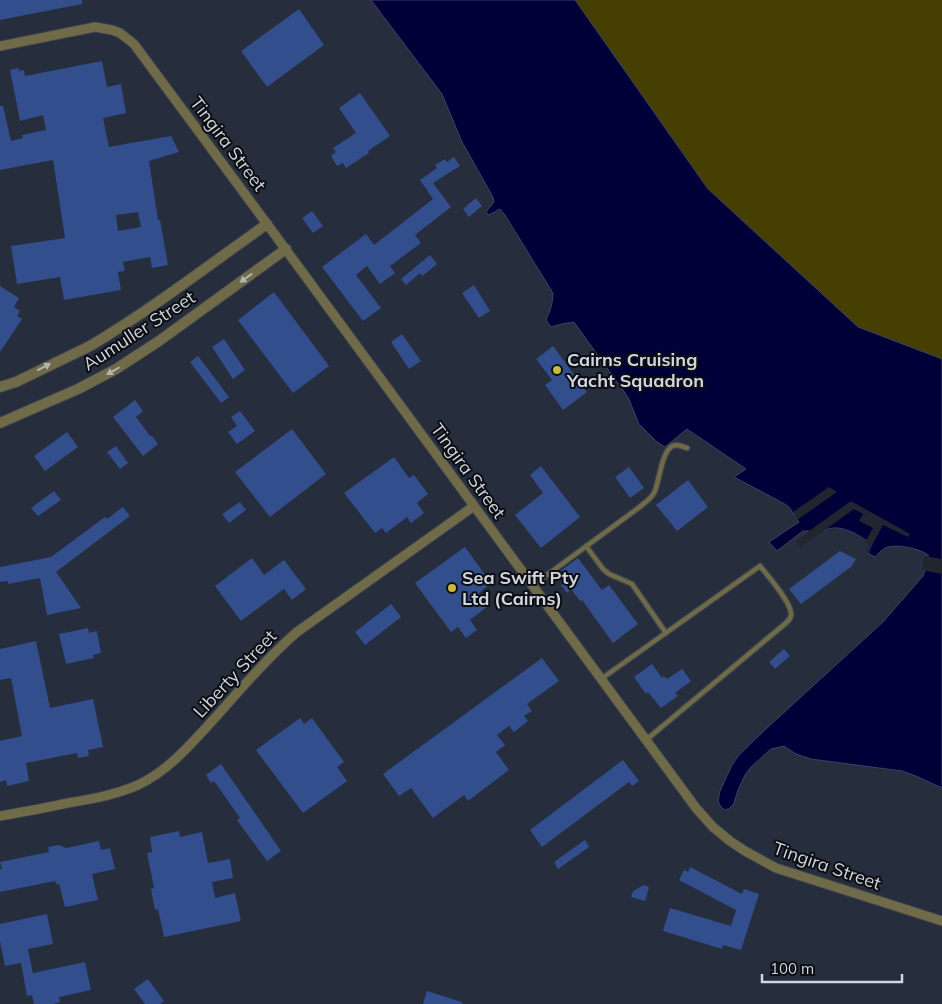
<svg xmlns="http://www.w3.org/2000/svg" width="942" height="1004" font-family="Mulish,sans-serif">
<rect width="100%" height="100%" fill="#20252f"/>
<path fill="#262d3d" d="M0,0H371L442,94L462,142L493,197L494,202L489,215L500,209L505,215L553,294V301L551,310V327L562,324L574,322L628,397L639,424L686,429L747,469L735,478L783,503L789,507L799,522L770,542L793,538L803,531L810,530L800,548L825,530L843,529L850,531L883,550L889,546L900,547L919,550L928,554L929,557L924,556L925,571L923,576L882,622L767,728L739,755L732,765L720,791L736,797L738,790L745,775L751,767L771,749L784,746L796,754L811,759L902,771L916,776L942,788V1004H0Z"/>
<path fill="#463f02" d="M575,0H942V359L858,327L708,189Z"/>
<path fill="#000038" stroke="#3f4069" d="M371,0H575L708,189L858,327L942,359V788L916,776L902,771L811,759L796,754L784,746L771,749L751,767L745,775L738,790L734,803L730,808L725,810L721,807L718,801L720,791L732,765L739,755L767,728L883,622L923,576L925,571L921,570L924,556H929L928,555C921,549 898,544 888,547C883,548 879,553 875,557L868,553L872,544C858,535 840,522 823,531C815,536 807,543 800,548L795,541L809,531H803L777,551L769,542L799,522L789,507L783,503L734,477L746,469L687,429L665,447L656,441L639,424L628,397L574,322L562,324L551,327L546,320C550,311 553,304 553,293L505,215L500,209L489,215L486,212L494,202L493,197L462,142L442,94Z"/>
<g fill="#20252f">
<path d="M829,487L837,492L797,520L793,512Z"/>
<path d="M851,501L910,534L908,537L883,525L868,553L866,552L869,545L865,542L873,528L859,521L863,514L854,509L800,548L795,541Z"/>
<path d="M924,556L942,559V574L921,570Z"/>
</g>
<g fill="#324e8d" fill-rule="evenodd">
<path d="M0,0H82V4L0,20Z"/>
<path d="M299,9L324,45L267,87L241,51Z"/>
<path d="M102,61L107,87L121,84L126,113L103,118L109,147L171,136L179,152L149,161L158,220H160L168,265L152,268L150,257L123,262L125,271L118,272L121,290L64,300L60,277L17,284L11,246L65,238L53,160L0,170V106H3L11,141L23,138L22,135L46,130L43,115L20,121L10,70L19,68V71L24,70L25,76ZM138,212L141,227L118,231L116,215Z"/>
<path d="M360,93L390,136L368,151L369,153L346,168L343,163L337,166L331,156L336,152L333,148L356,133L339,108Z"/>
<path d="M454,157L460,166L433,183L451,207L415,235L421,243L390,266L395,273L380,284L367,266L356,275L381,308L363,321L322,267L366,234L374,245L433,199L420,180L437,168L435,165L445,159L447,162Z"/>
<path d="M476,198L482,206L469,217L463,209Z"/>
<path d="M312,211L323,226L313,233L302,218Z"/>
<path d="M430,255L437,264L422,276L420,273L406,285L401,279Z"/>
<path d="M474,285L490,311L479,318L462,293Z"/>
<path d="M0,286L19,298L14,307L20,311L17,316L22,319L0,352Z"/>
<path d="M274,292L329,366L293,393L238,320Z"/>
<path d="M402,334L421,361L409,369L391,342Z"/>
<path d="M224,339L245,370L233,379L212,347Z"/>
<path d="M553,346L587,392L563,410L545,385L552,380L536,359Z"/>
<path d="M198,356L229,397L221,403L190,362Z"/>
<path d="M135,400L143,411L136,417L150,436H152L158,444L143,456L113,417Z"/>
<path d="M240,411L255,431L237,444L228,432L237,426L231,417Z"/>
<path d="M292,429L326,474L270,517L235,472Z"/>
<path d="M67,432L78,447L45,471L34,456Z"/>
<path d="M116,446L128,463L120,469L107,452Z"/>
<path d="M394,457L409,478L414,475L428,494L417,503L424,513L411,523L407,517L386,533L382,528L375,533L344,493Z"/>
<path d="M541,466L580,517L541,548L515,515L543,493L530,475Z"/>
<path d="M629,467L644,488L630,498L615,477Z"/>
<path d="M688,480L708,507L677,531L656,505Z"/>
<path d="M54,491L61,500L38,516L31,508Z"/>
<path d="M240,502L246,510L229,523L222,514Z"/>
<path d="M123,507L130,516L56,572L81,608L47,615L40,578L8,584V581L0,582V567L51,557L105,517L107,519Z"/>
<path d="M465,547L491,583L479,593L488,606L470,620L477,630L466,638L458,627L451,632L415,583Z"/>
<path d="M840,551L856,559L852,566L801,604L789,589Z"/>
<path d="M252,558L264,575L284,560L306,589L292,600L284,589L241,621L215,586Z"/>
<path d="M578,558L602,590L609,585L638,624L613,643L582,600L580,601L571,589L567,593L561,585L564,583L561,578L563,577L559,572Z"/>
<path d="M391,604L401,617L365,645L355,632Z"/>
<path d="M88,628L89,633L97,631L101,653L93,655L94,658L66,664L59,634Z"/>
<path d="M36,641L50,708L93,699L103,747L88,750L89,756L78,758L77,753L26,763L29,781L7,786L6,780L0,782V741L22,736L11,678L0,680V649Z"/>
<path d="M784,649L790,656L775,669L769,662Z"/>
<path d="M542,658L559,681L527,704L532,711L524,716L528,721L514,732L509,726L497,735L505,745L496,752L509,770L468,801L464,795L433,818L411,788L399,796L383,774Z"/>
<path d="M652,664L662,678L664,676L667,679L682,669L691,681L675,693L678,696L661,708L648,692L646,694L634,677Z"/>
<path d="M300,718L304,724L312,718L344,762L337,767L347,781L303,813L256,750Z"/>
<path d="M623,760L639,781L632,786L629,782L542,847L530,830Z"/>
<path d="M221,764L281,851L267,861L237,820L240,818L214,781L211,783L206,775Z"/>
<path d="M179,831L180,837L202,832L208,863L230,859L233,878L212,882L215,898L235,893L241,921L164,937L158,909L155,910L151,889L154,888L147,853L152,852L150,837Z"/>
<path d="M585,840L589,847L558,869L554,862Z"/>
<path d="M99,841L101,850L110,848L115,869L92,874L98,900L65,907L59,884H56L55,881L0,892V869H2L0,862L49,852L48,847L59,845L66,848Z"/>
<path d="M690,867L742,894L744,889L759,894L741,950L723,945L722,949L663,931L670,908L731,926L736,910L679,880L684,870L688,872Z"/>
<path d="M644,885L649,887L645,901L631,897L633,891Z"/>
<path d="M47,914L53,944L28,949L33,973L85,962L91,990L59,997L60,1002L53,1004H34L32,995L27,996L21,963L5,966L0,942V924Z"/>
<path d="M148,979L164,1001L160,1004H145L134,989Z"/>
<path d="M427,991L462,1002V1004H423Z"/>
</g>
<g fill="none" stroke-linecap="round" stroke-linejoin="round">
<defs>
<g id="service">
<path d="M586,546L603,569L609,574L632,584L666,633"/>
<path d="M532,586L637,509C643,504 650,500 654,493C660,482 661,446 676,445C679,445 684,447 687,448"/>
<path d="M601,679L760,566C768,576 790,601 791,613C792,617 789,620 786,623L646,740"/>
</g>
<g id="minor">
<path d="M0,46L95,27L112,30L120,33L134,44L267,224L696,808L713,827L730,841L745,851L776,868L942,921"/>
<path d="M0,816C23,812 45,808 68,803C91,799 115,795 138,785C168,771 191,744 213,720C240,690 266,659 297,632L474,506"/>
</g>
<g id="tertiary">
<path d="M0,387L16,382L90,346C152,309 209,265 267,224"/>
<path d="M0,423L78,389L116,369L159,341L286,249"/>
</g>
</defs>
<use href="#service" stroke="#3c414b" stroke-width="7"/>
<use href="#minor" stroke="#3c414b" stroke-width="11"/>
<use href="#tertiary" stroke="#3c414b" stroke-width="12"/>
<use href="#service" stroke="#6f6b49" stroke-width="4.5"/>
<use href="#minor" stroke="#6f6b49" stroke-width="9"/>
<use href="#tertiary" stroke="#6f6b49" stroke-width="10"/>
</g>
<defs><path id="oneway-solid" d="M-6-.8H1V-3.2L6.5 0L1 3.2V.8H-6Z" transform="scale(1.25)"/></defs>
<g fill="#b4b5b0">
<use href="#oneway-solid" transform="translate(246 278) rotate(144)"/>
<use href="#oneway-solid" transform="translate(44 367) rotate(-27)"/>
<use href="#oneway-solid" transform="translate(113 371) rotate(150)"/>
</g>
<g fill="#caba3a" stroke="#0b0e12" stroke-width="2">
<circle cx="557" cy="370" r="5"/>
<circle cx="452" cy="588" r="5"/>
</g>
<g text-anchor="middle" stroke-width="4" stroke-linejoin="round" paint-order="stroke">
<g font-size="18" fill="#d2d5dc" stroke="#0b0e12">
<text transform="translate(228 144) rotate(53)" y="6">Tingira Street</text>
<text transform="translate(139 331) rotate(-33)" y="6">Aumuller Street</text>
<text transform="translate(468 471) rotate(54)" y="6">Tingira Street</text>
<text transform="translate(235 674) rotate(-47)" y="6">Liberty Street</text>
<text transform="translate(827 866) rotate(19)" y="6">Tingira Street</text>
</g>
<g font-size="18" font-weight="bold" fill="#d2d5dc" stroke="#0b0e12" text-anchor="start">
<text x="567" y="366">Cairns Cruising<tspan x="567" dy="21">Yacht Squadron</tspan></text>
<text x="462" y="584">Sea Swift Pty<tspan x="462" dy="21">Ltd (Cairns)</tspan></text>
</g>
</g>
<path d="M762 974v8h140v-8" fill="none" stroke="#d2d5dc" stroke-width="2.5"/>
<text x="770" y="974" font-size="15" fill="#d2d5dc" stroke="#0b0e12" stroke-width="4" paint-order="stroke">100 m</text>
</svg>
